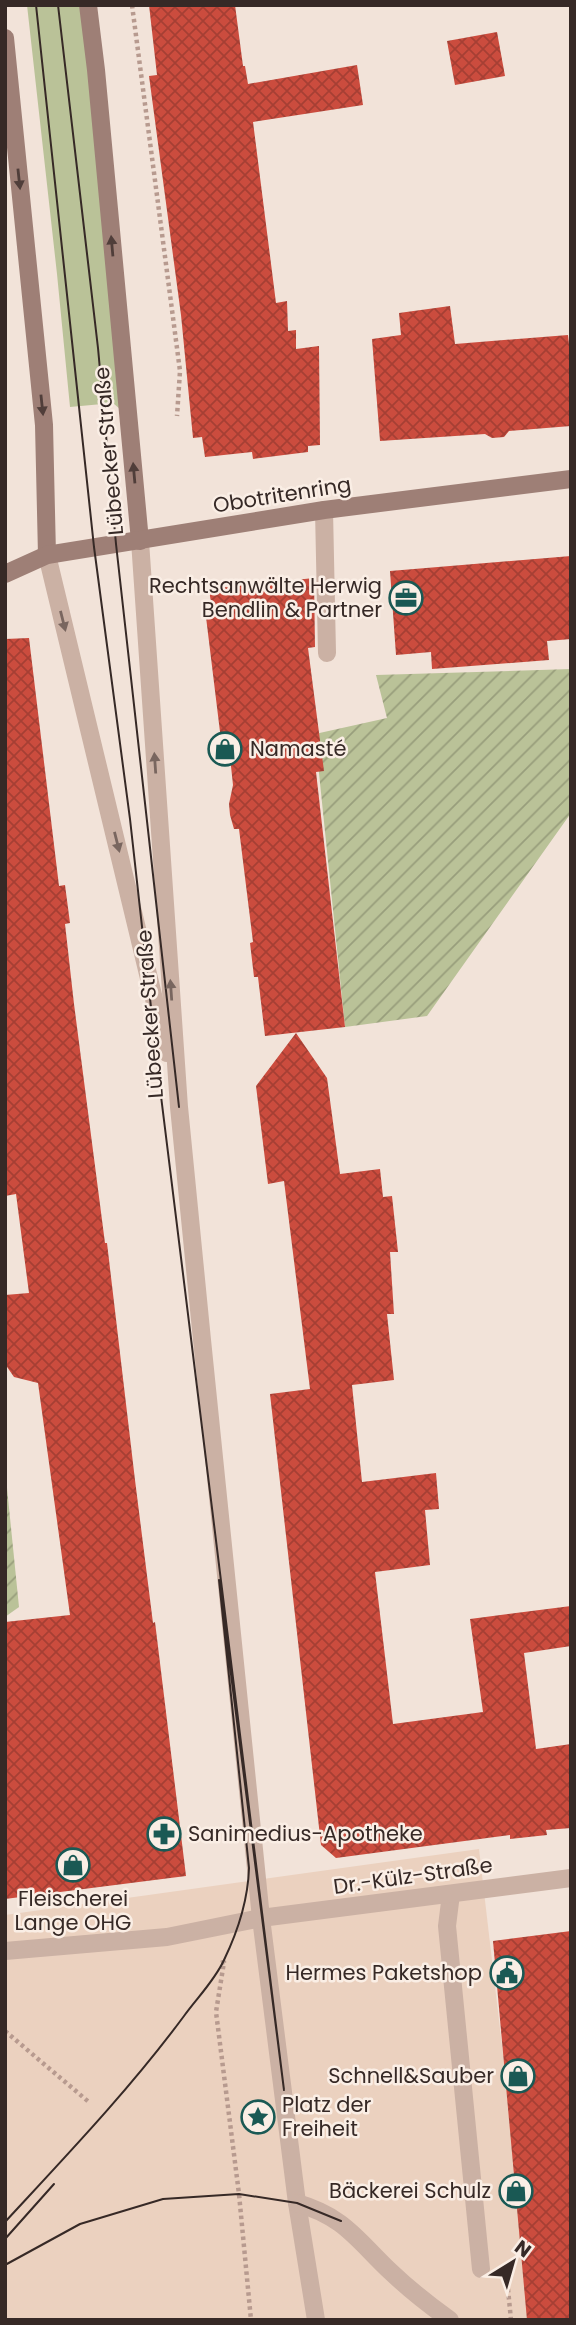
<svg xmlns="http://www.w3.org/2000/svg" width="576" height="2325" font-family="Poppins,sans-serif">
<defs>
<pattern id="garden-furrows" width="10" height="10" patternUnits="userSpaceOnUse" patternTransform="scale(1.75)"><rect width="10" height="10" fill="#bac298"/><path d="M-1 1l2-2M0 10L10 0M9 11l2-2" fill="none" stroke="#989e7c"/></pattern>
<pattern id="building-cross-hatch" width="8" height="8" patternUnits="userSpaceOnUse" patternTransform="scale(1.75)"><rect width="8" height="8" fill="#cb4c3e"/><path d="M0 0l8 8M0 8l8-8" fill="none" stroke="#a63f34"/></pattern>
</defs>
<rect width="100%" height="100%" fill="#f2e3d9"/>
<path fill="#bac298" d="M27,5H88L128,416L113,403L70,407L57,274Z"/>
<g fill="url(#garden-furrows)">
<path d="M571,669V813L427,1016L345,1027L315,734L387,718L376,675Z"/>
<path d="M5,1468L19,1607L5,1617Z"/>
</g>
<path fill="#ebd1bf" d="M479,1849L534,2320H5V1915Z"/>
<g fill="url(#building-cross-hatch)">
<path d="M149,5H235L243,66H245L248,84L357,65L363,105L253,122L276,303L287,301L288,331L296,330V349L319,346L320,445L308,446V452L253,459L252,452L205,457L202,437L193,438L181,315L149,76L157,75Z"/>
<path d="M497,32L505,76L455,85L447,41Z"/>
<path d="M450,306L455,344L568,335L569,344H571V426L509,431L504,437L492,438L485,434L380,441L372,339L401,335L399,313Z"/>
<path d="M571,556V639L547,641L549,660L432,669L431,652L396,655L390,571Z"/>
<path d="M314,578L315,647L308,648L324,771L316,772L345,1027L265,1036L258,977H254L250,943L253,942L239,829H234L230,815L229,804L233,785L228,738L221,740L206,617H213L209,589Z"/>
<path d="M29,638L59,886L65,885L70,923L65,924L74,1004L105,1243H107L135,1480L153,1623L155,1622L186,1876L5,1899V1622L70,1615L38,1383L14,1377L5,1364V1295L29,1293L16,1194L5,1196V639Z"/>
<path d="M296,1033L327,1078L340,1174L380,1169L383,1197L392,1196L398,1252H390L394,1314H387L394,1380L352,1385L362,1482L436,1473L439,1509L425,1510L430,1565L375,1572L393,1724L483,1712L470,1619L571,1606V1646L524,1653L536,1749L571,1744V1828L546,1830L547,1835L510,1839V1835L336,1858L321,1845L270,1394L310,1389L284,1181L268,1184L256,1086Z"/>
<path d="M571,1931V2320H527L493,1941Z"/>
</g>
<g fill="none" stroke-linecap="round" stroke-linejoin="round">
<g stroke="#b79a8f" stroke-width="4.5" stroke-dasharray="3.5 3.5" stroke-linecap="butt">
<path d="M132,5L180,371L177,416"/>
<path d="M221,1963L224,1962L216,2012L239,2194L251,2320"/>
<path d="M5,2031L90,2103"/>
<path d="M508,2289L511,2320"/>
</g>
<path stroke="#cbb1a4" stroke-width="18" d="M324,510L327,653"/>
<g stroke="#cbb1a4" stroke-width="18">
<path d="M140,541L179,1107L202,1340L261,1918L297,2203L316,2320"/>
<path d="M47,555L167,1053"/>
<path d="M451,1894L447,1926L481,2269"/>
<path d="M5,1951L167,1937L261,1918L571,1878"/>
<path d="M297,2203C345,2217 357,2240 391,2272C410,2290 429,2305 450,2320"/>
</g>
<g stroke="#9e7f76" stroke-width="18">
<path d="M88,5L96,70L140,541"/>
<path d="M5,38L44,425L47,555"/>
<path d="M5,574L47,555L324,510L571,479"/>
</g>
<g stroke="#362926" stroke-width="2">
<path d="M58,5L98,348L116,544L179,1107"/>
<path d="M5,2222C67,2155 130,2089 184,2016C197,1998 215,1980 224,1960C238,1931 248,1900 249,1868L219,1580L284,2090L160,1088L130,819L94,547L36,5"/>
<path d="M5,2239L54,2184"/>
<path d="M5,2265L80,2224L163,2199L239,2194L297,2203L341,2221"/>
</g>
</g>
<defs><path id="oneway-solid" d="M-6-.8H1V-3.2L6.5 0L1 3.2V.8H-6Z" transform="scale(1.75)"/></defs>
<g fill="#503e3a">
<use href="#oneway-solid" transform="translate(19 179) rotate(84)"/>
<use href="#oneway-solid" transform="translate(112 246) rotate(-95)"/>
<use href="#oneway-solid" transform="translate(42 405) rotate(84)"/>
<use href="#oneway-solid" transform="translate(134 473) rotate(-95)"/>
</g>
<g fill="#79665f">
<use href="#oneway-solid" transform="translate(63 621) rotate(76)"/>
<use href="#oneway-solid" transform="translate(155 763) rotate(-94)"/>
<use href="#oneway-solid" transform="translate(117 842) rotate(76)"/>
<use href="#oneway-solid" transform="translate(171 990) rotate(-94)"/>
</g>
<defs>
<symbol id="office-ring" viewBox="-11 -11 22 22"><circle r="9.5" fill="#faeee5" stroke="#1a5954" stroke-width="1.5"/><path d="M-6-3h4V-5.5h4V-3h4V5H-6ZM-1-4.5V-3h2v-1.5ZM-6 0V1H6V0Z" fill="#1a5954"/></symbol>
<symbol id="shop-ring" viewBox="-11 -11 22 22"><circle r="9.5" fill="#faeee5" stroke="#1a5954" stroke-width="1.5"/><path d="M-5-2.5h2.3a2.7 3.5 0 0 1 5.4 0H5L5.5 6h-11ZM-1.5-2.5h3a1.5 2.3 0 0 0-3 0Z" fill="#1a5954"/></symbol>
<symbol id="pharmacy-ring" viewBox="-11 -11 22 22"><circle r="9.5" fill="#faeee5" stroke="#1a5954" stroke-width="1.5"/><path d="M-2-6h4v4h4v4h-4v4h-4v-4h-4v-4h4Z" fill="#1a5954"/></symbol>
<symbol id="civic-ring" viewBox="-11 -11 22 22"><circle r="9.5" fill="#faeee5" stroke="#1a5954" stroke-width="1.5"/><path d="M-.6-6.5H3V-4.5H.6V-3L4-1V1h2V6H-6V1h2V-1L-.6-3ZM-1.2 2.5V6h2.4V2.5Z" fill="#1a5954"/></symbol>
<symbol id="sight-ring" viewBox="-11 -11 22 22"><circle r="9.5" fill="#faeee5" stroke="#1a5954" stroke-width="1.5"/><path d="M0-6L1.8-2.2L6-1.7L2.9 1.2L3.7 5.4L0 3.3L-3.7 5.4L-2.9 1.2L-6-1.7L-1.8-2.2Z" fill="#1a5954"/></symbol>
</defs>
<g fill-rule="evenodd">
<use href="#office-ring" x="387" y="579" width="38" height="38"/>
<use href="#shop-ring" x="206" y="730" width="38" height="38"/>
<use href="#pharmacy-ring" x="145" y="1815" width="38" height="38"/>
<use href="#shop-ring" x="54" y="1846" width="38" height="38"/>
<use href="#civic-ring" x="488" y="1954" width="38" height="38"/>
<use href="#shop-ring" x="499" y="2057" width="38" height="38"/>
<use href="#sight-ring" x="239" y="2098" width="38" height="38"/>
<use href="#shop-ring" x="497" y="2172" width="38" height="38"/>
</g>
<g text-anchor="middle" stroke-width="5" stroke-linejoin="round" paint-order="stroke">
<g font-size="21" fill="#362926" stroke="#faeee5">
<text transform="translate(109 451) rotate(-95)" y="7">Lübecker Straße</text>
<text transform="translate(282 495) rotate(-9)" y="7">Obotritenring</text>
<text transform="translate(150 1014) rotate(-94)" y="7">Lübecker Straße</text>
<text transform="translate(413 1876) rotate(-8)" y="7">Dr.-Külz-Straße</text>
</g>
<g font-size="21" fill="#362926" stroke="#faeee5" text-anchor="end">
<text x="382" y="593">Rechtsanwälte Herwig<tspan x="382" dy="24">Bendlin &amp; Partner</tspan></text>
<text x="250" y="756" text-anchor="start">Namasté</text>
<text x="188" y="1841" text-anchor="start">Sanimedius-Apotheke</text>
<text x="73" y="1906" text-anchor="middle">Fleischerei<tspan x="73" dy="24">Lange OHG</tspan></text>
<text x="482" y="1980">Hermes Paketshop</text>
<text x="494" y="2083">Schnell&amp;Sauber</text>
<text x="282" y="2112" text-anchor="start">Platz der<tspan x="282" dy="24">Freiheit</tspan></text>
<text x="491" y="2198">Bäckerei Schulz</text>
</g>
</g>
<rect width="576" height="2325" fill="none" stroke="#362926" stroke-width="14"/>
<g transform="translate(513 2262) rotate(37)" stroke="#faeee5" stroke-width="5" paint-order="stroke">
<path d="M0-5L12 26L0 18L-12 26Z" fill="#362926"/>
<text y="-10" font-size="19" font-weight="bold" text-anchor="middle" fill="#362926">N</text>
</g>
</svg>
